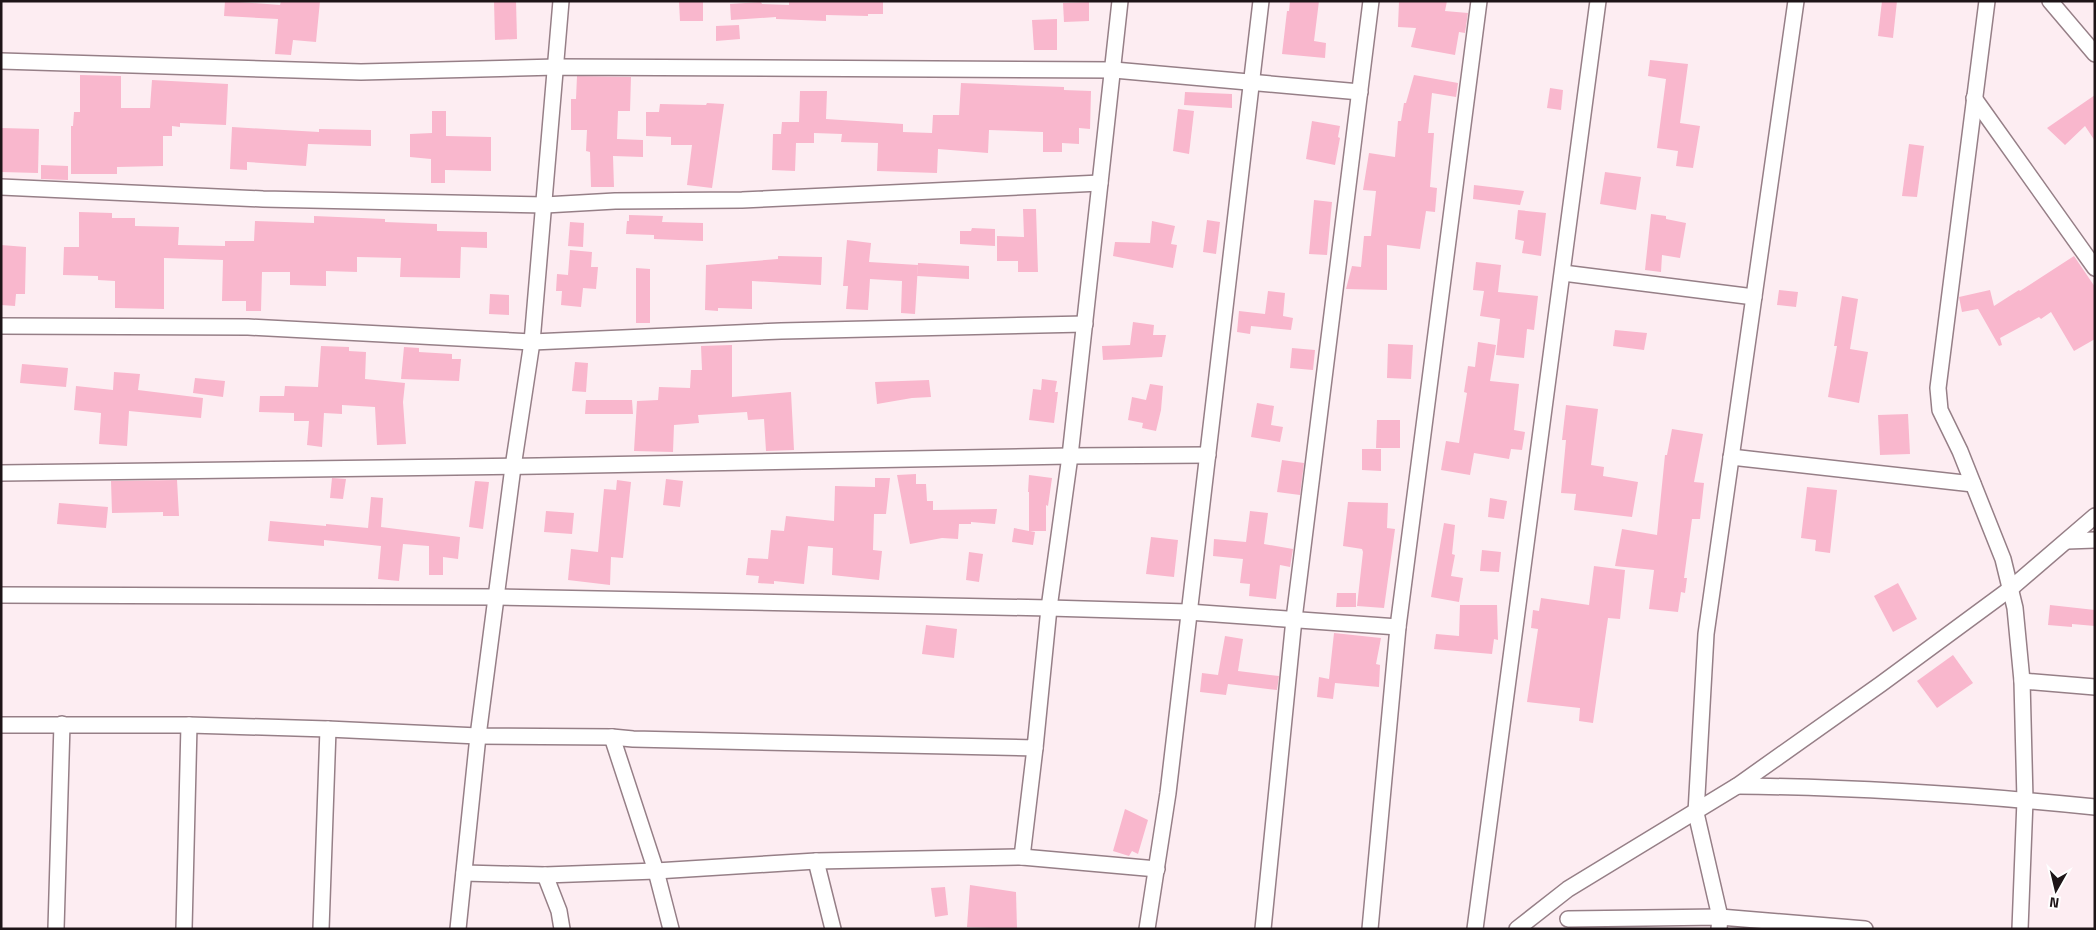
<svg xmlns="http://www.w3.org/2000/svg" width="2096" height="930" font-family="'Titillium Web',sans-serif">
<rect width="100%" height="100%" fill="#fdedf2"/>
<g fill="#f9b7cd">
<path d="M225,1L280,5L281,1H320L316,42L293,40L291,55L275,54L278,19L224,16Z"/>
<path d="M494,1H516L517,39L495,40Z"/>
<path d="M703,1V21H680L679,2Z"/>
<path d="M789,1H883V14H868V16L826,15V21L776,19V17L731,20L730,4L761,2L762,4L789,5Z"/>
<path d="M1290,1H1319L1314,41L1326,43L1325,58L1282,54L1287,11H1289Z"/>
<path d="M1399,1H1447L1445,11L1468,13L1465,33L1459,32L1455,55L1411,47L1416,28L1398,27Z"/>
<path d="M1882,1H1897L1893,38L1878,36Z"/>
<path d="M1089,2V21L1064,22L1063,3Z"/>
<path d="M1057,19V50H1034L1032,20Z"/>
<path d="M739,25L740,39L716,41V26Z"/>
<path d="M1650,60L1688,64L1680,123L1700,126L1693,168L1676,166L1678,151L1657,148L1666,79L1648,76Z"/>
<path d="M80,75L121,76V108H150L152,80L228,84L226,125L180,123V127L172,126V136H163V166L117,167V174H71V126H73L74,112H80Z"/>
<path d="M1414,75L1458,83L1456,97L1432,93L1428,133H1434L1430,187L1437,188L1435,212L1426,211L1420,249L1387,245V290L1346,289L1352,266L1361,267L1364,236H1371L1376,191L1363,190L1369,153L1395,157L1398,121H1401L1404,103H1406Z"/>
<path d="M577,76L631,77L630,111H618L617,139L643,140V157L613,156L614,187H591L590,152L586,151L587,130H571V99H576Z"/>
<path d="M961,83L1064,87V90L1091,91L1090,129L1079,128V144L1062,143V152H1043V132L989,130L988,153L938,149L937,173L877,171L878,143L841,142L842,134L814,133V143H796L795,171L772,170L773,134H781L782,122H799L800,91H827L826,119L903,124V132L932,133L933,115H959Z"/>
<path d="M1550,88L1563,90L1561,110L1547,108Z"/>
<path d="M1185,92L1232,94V108L1184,105Z"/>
<path d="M2095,95V141L2085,126L2065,145L2047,128Z"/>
<path d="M707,103L724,104L712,188L687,185L692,145H671V137L646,136V112H659L660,104L706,105Z"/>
<path d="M1178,109L1194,111L1189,154L1173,151Z"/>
<path d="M432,111H446V136L491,137V171L445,170V183H431V159L410,157V134L432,133Z"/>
<path d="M1312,121L1340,126L1338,137L1340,138L1335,165L1306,159Z"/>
<path d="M232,127L319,132V129L371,130V146L308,144L306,166L247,162V170L230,169Z"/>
<path d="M1,128L39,129L38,173L1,172Z"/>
<path d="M1909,144L1924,146L1917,197L1902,196Z"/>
<path d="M41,165L68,166V180L41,179Z"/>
<path d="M1605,172L1641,177L1636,210L1600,204Z"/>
<path d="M1474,185L1524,191L1520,205L1473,199Z"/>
<path d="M1314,200L1332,202L1327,255L1309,254Z"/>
<path d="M1023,209H1036L1038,272H1018V261H997V236L1024,237Z"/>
<path d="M1518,210L1546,213L1541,256L1522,253L1524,241L1515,239Z"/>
<path d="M79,212L112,213V218H135V226L179,227L178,245L225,246V241H254L255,221L314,223V216L385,219V222L437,224V231L487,232V248L461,247L460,278L400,277L401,258L357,257V272L326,271V286L290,285V272H262L261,311H246V301H222L223,260L164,258V309L115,308V281L98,280V276L63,275L64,247H79Z"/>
<path d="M1651,214L1666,216V219L1686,223L1680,258L1662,255L1661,272L1645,270Z"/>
<path d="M629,215L663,216L662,222L703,223V241L654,239V235L626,234L627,221H629Z"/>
<path d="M1207,220L1220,222L1216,254L1203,252Z"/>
<path d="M1152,221L1175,226L1171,244L1177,245L1173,268L1113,256L1115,242L1150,243Z"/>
<path d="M570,222L584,223L583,247L568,246Z"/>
<path d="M972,228L995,229V246L960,244V231H971Z"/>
<path d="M847,240L871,243L869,262L918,265L915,314L901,313L902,281L870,279L868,310L846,309L848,286H843Z"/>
<path d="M1,245L26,247L25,294H16L15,306L1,305Z"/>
<path d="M570,250L592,252L591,267H598L596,289L583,288L581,307L561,305L562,291H556L557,274L568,275Z"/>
<path d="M778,256L822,257L821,285L752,281V309L718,308V311L705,310L706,265L778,259Z"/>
<path d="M2074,256L2095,287V339L2074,351L2051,312L2041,319L2039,317L2000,338L2002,345L1999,346L1978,309L1962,312L1959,297L1990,290L1994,306L2019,290L2020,291Z"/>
<path d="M1476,262L1501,265L1498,292L1538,296L1534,330L1527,329L1524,358L1496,355L1500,319L1480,316L1484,291L1473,290Z"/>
<path d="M918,263L969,266V279L917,276Z"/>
<path d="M636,268L650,269V323H636Z"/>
<path d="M1779,290L1798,292L1796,307L1777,305Z"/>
<path d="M1268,291L1285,293L1283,316L1293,318L1291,330L1251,326L1250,334L1237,332L1239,311L1265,314Z"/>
<path d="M490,294L509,295V315L489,314Z"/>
<path d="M1842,296L1858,299L1850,349L1868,352L1859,403L1828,397L1837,346H1834Z"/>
<path d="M1133,322L1154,325L1153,335H1166L1162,357L1103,360L1102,346L1130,345Z"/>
<path d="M1615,330L1647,333L1644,350L1613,346Z"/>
<path d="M1478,342L1496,345L1490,381L1519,384L1514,430L1525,432L1522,450L1511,449L1509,459L1474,453L1470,475L1441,470L1446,441L1459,443L1467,393L1464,392L1468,366L1475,367Z"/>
<path d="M1388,344L1413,345L1411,379L1387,378Z"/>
<path d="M732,345V397L791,392L794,450L766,451L764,419L748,420L747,412L698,415L699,423L674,425L673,452L634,451L637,401L658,400L659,387L690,388L691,370H702L701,346Z"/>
<path d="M321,346L349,347V351L366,352L365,379L405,383L403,402L406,444L377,445L375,407L342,405V414L324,413L322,447L307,445L309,421H294V413L259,412L260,396H284L285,386L318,387Z"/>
<path d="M404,347L419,348V352L452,354V359H461L459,381L401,379Z"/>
<path d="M1292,348L1315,350L1313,370L1290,368Z"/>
<path d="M575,362L588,363L586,392L572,391Z"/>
<path d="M22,364L68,368L66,387L20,383Z"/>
<path d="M114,372L140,374L138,390L203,398L201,418L129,411L127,446L99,444L101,413L74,410L76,386L113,390Z"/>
<path d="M195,378L225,381L223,397L193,393Z"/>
<path d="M1042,379L1057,381L1055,392H1058L1054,423L1029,420L1033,389L1041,390Z"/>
<path d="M929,380L931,397L912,398L877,404L875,382Z"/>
<path d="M1150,384L1163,386L1161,410L1156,431L1142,428L1143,423L1128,420L1132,397L1146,400Z"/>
<path d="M586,400H632L633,414H585Z"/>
<path d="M1257,403L1274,406L1271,425L1283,427L1280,442L1251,437Z"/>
<path d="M1566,405L1598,409L1591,465L1604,467L1603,476L1638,482L1632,517L1574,510L1576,494L1561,493L1566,440H1562Z"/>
<path d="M1908,414L1910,454L1880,455L1878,415Z"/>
<path d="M1377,420H1400V448H1376Z"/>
<path d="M1672,429L1703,434L1694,482L1704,483L1700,519H1692L1684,578H1687L1685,593L1681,592L1678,612L1649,609L1654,570L1615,566L1622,529L1657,535L1665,455H1667Z"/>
<path d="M1362,449H1381V471L1362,470Z"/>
<path d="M1282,460L1304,463L1300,495L1277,492Z"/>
<path d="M916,474V484H926L927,501H933V510L997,509L995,524L971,522V524H959L958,539L942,538L910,544L897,475Z"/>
<path d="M1029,475L1052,478L1048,506L1046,505V531H1030L1035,532L1033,545L1012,542L1014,528L1029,531V492H1028Z"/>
<path d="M332,478L346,479L343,499L330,498Z"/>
<path d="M875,478H890L886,514H874L873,550L882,551L879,580L832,575L833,548L808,546L804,584L774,581V584L758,583L759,576L746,575L748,558L768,559L771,530L784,531L786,516L834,521L835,486L875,487Z"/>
<path d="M666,479L683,481L680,507L663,505Z"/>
<path d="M177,480L179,516H163V512L112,513L111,481Z"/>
<path d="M617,480L631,482L623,558L611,557L610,585L568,580L571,549L598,552L604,489L616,490Z"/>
<path d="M475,481L489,482L483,529L469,527Z"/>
<path d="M1807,487L1837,490L1830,553L1815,551L1816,540L1801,538Z"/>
<path d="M371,497L383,498L381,527L460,537L458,559L443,557V575H429V546L403,544L399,581L378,579L381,546L324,540V546L268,541L270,521L326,526V524L368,528Z"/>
<path d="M1490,498L1507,501L1504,519L1488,517Z"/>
<path d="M1348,502L1388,503L1387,528L1395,529L1384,608L1357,606L1363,552L1362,549L1343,546Z"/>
<path d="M59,503L108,507L106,528L57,524Z"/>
<path d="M546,511L574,513L572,534L544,532Z"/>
<path d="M1250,511L1268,513L1264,544L1293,549L1290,567L1280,565L1276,599L1249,596L1250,584L1240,583L1243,559L1213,556L1214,539L1246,542Z"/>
<path d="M1444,523L1455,525L1452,554L1455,555L1451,576L1463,578L1459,602L1431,597Z"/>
<path d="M1151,537L1178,540L1174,577L1146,574Z"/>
<path d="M1482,550L1501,552L1499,572L1480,571Z"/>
<path d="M969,552L983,554L979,582L966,580Z"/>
<path d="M1594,566L1625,570L1620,619L1608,618L1593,723L1579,721L1580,708L1527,702L1538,629L1531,628L1533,610L1539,611L1541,598L1589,605Z"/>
<path d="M1898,583L1917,619L1893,632L1874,596Z"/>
<path d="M1337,593H1356V607H1336Z"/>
<path d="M1460,605H1497L1498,640L1494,639L1492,654L1434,649L1436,634L1459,636Z"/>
<path d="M2050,605L2095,610V626L2072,624V627L2048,625Z"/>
<path d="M926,625L957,629L954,658L922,654Z"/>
<path d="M1334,633L1381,638L1376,664L1380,665L1379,687L1335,683L1333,699L1317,697L1319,677L1329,679Z"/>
<path d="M1225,636L1243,639L1238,671L1279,676L1277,690L1228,684L1226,695L1200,692L1202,673L1218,675Z"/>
<path d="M1953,655L1973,683L1937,708L1917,681Z"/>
<path d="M1125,809L1148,820L1138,854L1132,851L1129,856L1113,851Z"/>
<path d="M970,885L1016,892L1017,929L967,927Z"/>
<path d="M945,887L948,915L935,917L931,888Z"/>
</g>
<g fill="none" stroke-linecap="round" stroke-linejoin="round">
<defs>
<g id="minor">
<path d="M1987,1L1938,388L1940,410L1960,451L2003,559L2015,608L2022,681L2025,800L2020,929"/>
<path d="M2050,1L2095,54"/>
<path d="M1,61L361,72L557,67L1114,70L1360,92"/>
<path d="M1974,98L2095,268"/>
<path d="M1,187L263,199L545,205L615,201L742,200L1100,183"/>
<path d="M1563,273L1754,297"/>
<path d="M1,326L248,327L532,342L781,331L1085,324"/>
<path d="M1731,457L1973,484"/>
<path d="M1,473L538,466L1070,456L1208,455"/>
<path d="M2067,541L2095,540"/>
<path d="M1,595L496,597L1049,608L1188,612L1398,627"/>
<path d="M2022,681L2095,687"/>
<path d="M1,725H189L328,729L478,736L612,737L633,739L1035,748L1049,608L1070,456L1120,1"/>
<path d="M612,737L656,871L671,929"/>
<path d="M1737,786C1857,787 1976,795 2095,807"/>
<path d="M1022,857L1035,748"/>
<path d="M816,861L833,929"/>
<path d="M464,873L545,875L656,871L816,861L1022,857L1157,869"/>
<path d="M545,875L559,911L562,929"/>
<path d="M1568,919L1720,917L1865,929"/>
<path d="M56,929L62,724"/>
<path d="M184,929L189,725"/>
<path d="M321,929L328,729"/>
<path d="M458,929L478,736L513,467L532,342L561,1"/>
<path d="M1147,929L1168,793L1261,1"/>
<path d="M1263,929L1294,619L1371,1"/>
<path d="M1370,929L1398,627L1479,1"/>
<path d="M1475,929L1598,1"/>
<path d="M1517,929L1568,889L1737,786L1881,684L2010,589L2095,516"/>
<path d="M1719,929L1720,917L1696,813L1706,634L1796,1"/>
</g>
</defs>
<use href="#minor" stroke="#967f87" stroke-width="18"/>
<use href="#minor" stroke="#fff" stroke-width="15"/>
</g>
<rect width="2096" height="930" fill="none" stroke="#1e1518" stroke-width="5"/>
<g transform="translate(2056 890) rotate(188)" stroke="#ffffff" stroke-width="4" paint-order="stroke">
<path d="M0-4L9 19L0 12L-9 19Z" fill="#1e1518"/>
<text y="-8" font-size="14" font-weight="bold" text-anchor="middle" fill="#1e1518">N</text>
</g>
</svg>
